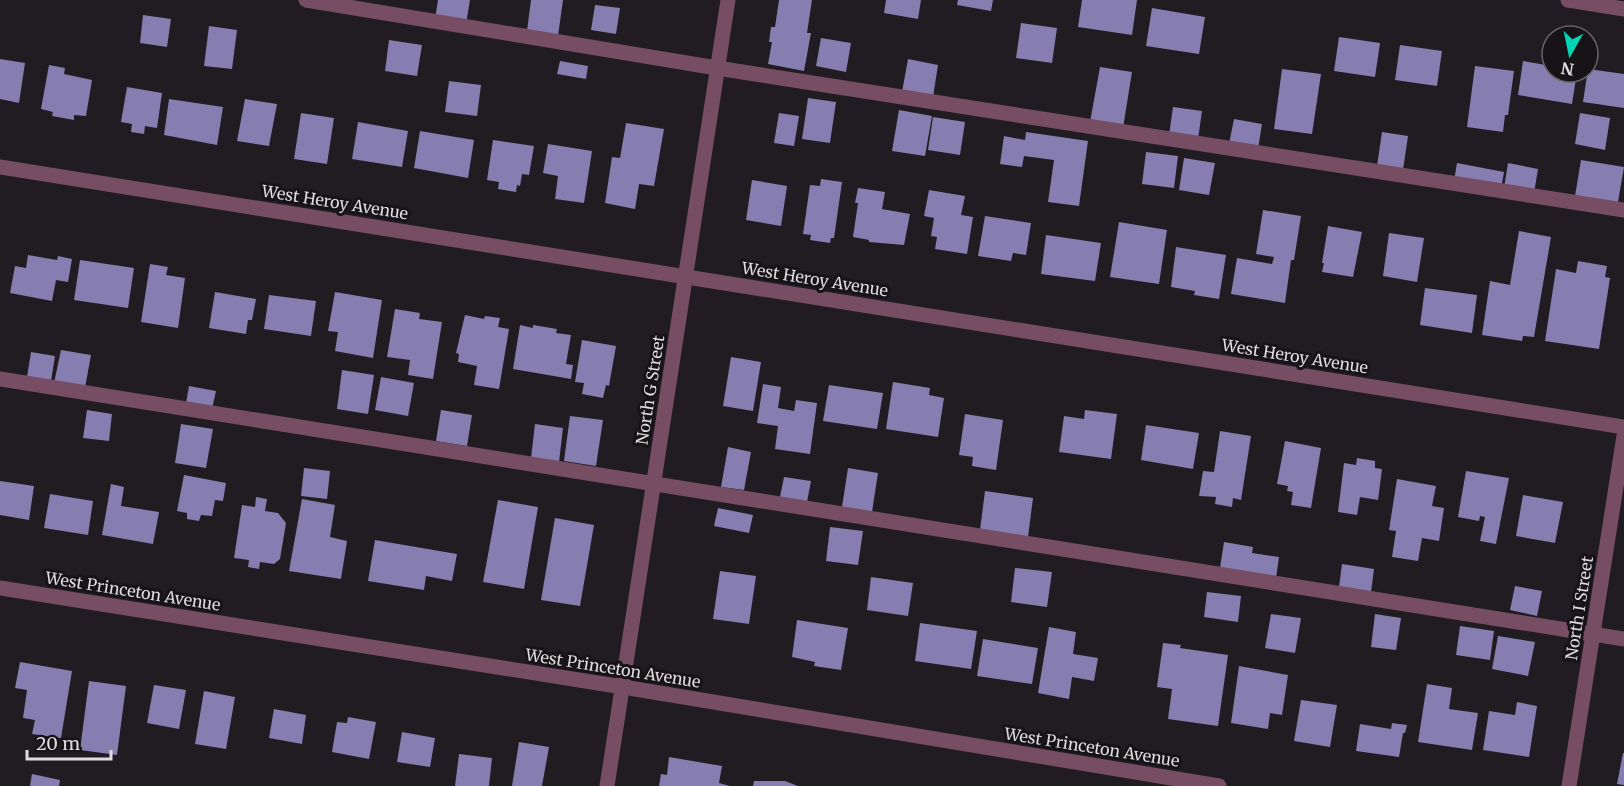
<svg xmlns="http://www.w3.org/2000/svg" width="1624" height="786" font-family="Merriweather,serif">
<rect width="100%" height="100%" fill="#201c21"/>
<g fill="#867db1">
<path d="M438,0H470L466,24L435,19Z"/>
<path d="M531,0H563L558,36L527,31Z"/>
<path d="M779,0H812L807,33H811L804,71L768,64L772,42H769L771,27H775Z"/>
<path d="M886,0H921L918,19L884,13Z"/>
<path d="M958,0H993L991,11L957,5Z"/>
<path d="M1082,0H1137L1132,35L1078,27Z"/>
<path d="M595,5L620,8L616,34L591,30Z"/>
<path d="M1152,8L1205,17L1199,54L1146,46Z"/>
<path d="M143,15L171,19L167,47L140,43Z"/>
<path d="M1021,23L1057,28L1052,63L1016,58Z"/>
<path d="M209,26L237,30L232,69L204,66Z"/>
<path d="M1339,37L1380,43L1375,77L1334,71Z"/>
<path d="M821,38L851,43L846,72L816,66Z"/>
<path d="M389,40L422,45L417,76L385,71Z"/>
<path d="M1400,45L1442,51L1437,86L1395,80Z"/>
<path d="M0,59L25,63L19,103L0,99Z"/>
<path d="M908,59L938,65L933,97L902,92Z"/>
<path d="M560,61L588,66L586,79L557,74Z"/>
<path d="M1523,61L1552,66V72H1577L1572,104L1518,95Z"/>
<path d="M49,65L65,68L64,74L92,80L86,116L74,115V120L52,116L53,112L41,109Z"/>
<path d="M1475,66L1514,71L1508,115H1505L1503,132L1467,127Z"/>
<path d="M1100,67L1132,72L1123,128L1090,122Z"/>
<path d="M1282,69L1321,74L1312,134L1274,129Z"/>
<path d="M1588,69L1624,74V108L1583,102Z"/>
<path d="M449,81L481,85L477,116L445,112Z"/>
<path d="M127,87L162,93L157,128L145,126L144,134L131,132L132,124L121,122Z"/>
<path d="M808,98L836,102L830,143L802,139Z"/>
<path d="M169,99L223,107L217,145L164,135Z"/>
<path d="M245,99L277,104L269,146L237,141Z"/>
<path d="M1173,107L1202,111L1198,139L1169,135Z"/>
<path d="M899,110L932,116L925,156L892,151Z"/>
<path d="M301,113L334,118L327,164L294,159Z"/>
<path d="M779,113L799,116L794,146L774,143Z"/>
<path d="M1580,113L1610,118L1605,150L1575,144Z"/>
<path d="M933,117L965,122L960,155L928,150Z"/>
<path d="M1234,119L1262,124L1258,149L1229,144Z"/>
<path d="M358,122L408,131L402,167L352,159Z"/>
<path d="M626,123L664,129L654,186L639,184L635,209L605,203L612,157L620,158Z"/>
<path d="M420,131L474,140L468,178L414,168Z"/>
<path d="M1026,132L1088,141L1079,206L1048,202L1054,160L1024,156L1022,167L1000,164L1004,136L1025,140Z"/>
<path d="M1382,132L1408,136L1403,170L1377,166Z"/>
<path d="M493,140L534,146L529,175L522,174L520,186L517,185L516,192L498,189L499,182L487,180Z"/>
<path d="M548,144L592,151L584,203L555,199L558,176L543,173Z"/>
<path d="M1146,152L1178,156L1174,188L1142,184Z"/>
<path d="M1184,158L1215,163L1209,195L1179,190Z"/>
<path d="M1581,160L1624,167L1618,202L1575,196Z"/>
<path d="M1457,163L1504,172L1501,189L1454,181Z"/>
<path d="M1508,163L1538,169L1534,193L1504,188Z"/>
<path d="M821,179L842,182L834,238H831L830,243L810,240L811,235L803,234L810,185L820,186Z"/>
<path d="M752,180L787,186L781,226L746,220Z"/>
<path d="M858,188L885,192L882,209L910,214L904,245L869,242V240L853,237L858,203H855Z"/>
<path d="M929,190L965,196L961,215L973,217L967,254L935,249L937,237L931,236L934,218L924,216Z"/>
<path d="M1263,210L1301,216L1294,260H1291L1285,303L1231,294L1237,258L1272,264L1274,257L1256,254Z"/>
<path d="M985,216L1031,223L1026,255L1013,253L1011,261L978,256Z"/>
<path d="M1119,222L1167,230L1159,284L1110,277Z"/>
<path d="M1328,226L1362,232L1353,277L1322,272L1324,263H1322Z"/>
<path d="M1519,231L1551,237L1534,337L1523,336L1522,341L1482,335L1490,281L1510,285Z"/>
<path d="M1389,233L1424,238L1417,282L1383,276Z"/>
<path d="M1046,235L1101,243L1095,281L1041,274Z"/>
<path d="M1176,247L1226,255L1219,299L1194,295L1195,291L1171,287Z"/>
<path d="M28,255L57,260L58,256L72,259L68,282L56,280L52,301L10,293L15,266L26,268Z"/>
<path d="M80,260L134,268L128,308L74,300Z"/>
<path d="M1578,261L1607,266L1605,277L1610,278L1599,349L1545,341L1556,269L1576,273Z"/>
<path d="M150,264L168,267L166,275L185,278L178,328L141,322Z"/>
<path d="M1425,288L1477,295L1472,333L1420,325Z"/>
<path d="M215,292L256,299L252,320H248L246,334L209,328Z"/>
<path d="M335,292L382,300L373,358L335,351L338,332L328,331Z"/>
<path d="M269,295L316,301L311,336L264,329Z"/>
<path d="M395,309L420,313L419,319L442,322L433,379L408,375L410,360L387,357Z"/>
<path d="M465,315L484,319L485,316L500,318L498,327L509,329L499,389L474,385L477,366L458,362L459,354L456,353Z"/>
<path d="M520,325L533,328V325L557,329L556,333L571,335L566,364L573,365L571,379L513,369Z"/>
<path d="M582,340L616,346L609,386L606,385L603,398L582,394L584,383L575,382Z"/>
<path d="M61,350L91,355L85,388L54,383Z"/>
<path d="M31,352L55,356L51,381L27,377Z"/>
<path d="M731,357L761,362L753,411L723,406Z"/>
<path d="M342,370L374,375L368,414L337,409Z"/>
<path d="M381,377L414,383L408,416L375,410Z"/>
<path d="M893,382L930,388L929,395L944,398L938,437L886,429Z"/>
<path d="M763,384L781,387L778,408L794,411L796,400L817,403L810,454L775,449L778,426L757,423Z"/>
<path d="M829,385L883,393L877,429L823,421Z"/>
<path d="M189,386L216,391L212,409L186,403Z"/>
<path d="M87,410L112,414L109,441L83,438Z"/>
<path d="M441,410L472,415L467,446L436,441Z"/>
<path d="M1085,410L1117,414L1111,459L1059,452L1064,416L1084,419Z"/>
<path d="M965,414L1003,420L996,470L972,466L973,457L959,455Z"/>
<path d="M570,416L603,420L596,466L564,461Z"/>
<path d="M181,424L213,429L206,468L175,463Z"/>
<path d="M535,424L563,428L559,462L531,458Z"/>
<path d="M1146,425L1199,433L1193,469L1141,460Z"/>
<path d="M1220,431L1251,436L1241,500L1233,498L1232,507L1215,504L1216,497L1199,496L1203,471L1214,472Z"/>
<path d="M1285,441L1321,448L1311,508L1291,505L1293,492L1287,491L1288,486L1277,484Z"/>
<path d="M728,447L751,452L744,490L721,487Z"/>
<path d="M1357,458L1375,461V468L1382,469L1378,500L1360,497L1357,515L1338,512L1344,463L1356,465Z"/>
<path d="M304,468L330,471L327,499L301,496Z"/>
<path d="M848,468L878,473L872,512L842,507Z"/>
<path d="M1466,471L1509,478L1496,544L1480,541L1485,517L1480,516L1479,521L1458,517Z"/>
<path d="M184,475L226,483L223,501L215,500L212,516L201,515L199,521L187,519V513L177,511Z"/>
<path d="M784,477L811,481L807,502L780,497Z"/>
<path d="M1397,479L1436,486L1432,506L1444,508L1439,541L1422,538L1418,561L1392,557L1396,531L1389,530Z"/>
<path d="M0,481L34,486L29,520L0,515Z"/>
<path d="M111,484L124,487L121,506L159,512L153,544L102,535Z"/>
<path d="M985,491L1033,498L1028,537L980,530Z"/>
<path d="M50,494L93,501L88,535L44,528Z"/>
<path d="M1523,495L1563,502L1555,543L1516,536Z"/>
<path d="M256,497L267,499L265,511L278,513L286,523L280,559L274,564L260,562L259,569L248,567L249,560L234,558L242,505L255,507Z"/>
<path d="M302,499L335,505L330,537L347,541L341,579L289,571Z"/>
<path d="M498,500L538,507L524,589L483,582Z"/>
<path d="M718,508L753,515L749,533L714,526Z"/>
<path d="M555,518L594,525L580,606L541,600Z"/>
<path d="M830,527L863,531L858,565L826,561Z"/>
<path d="M375,540L457,554L452,581L426,576L424,590L368,581Z"/>
<path d="M1224,542L1253,547L1252,553L1279,557L1276,578L1220,568Z"/>
<path d="M1342,564L1374,569L1371,592L1339,587Z"/>
<path d="M1015,568L1052,572L1047,607L1011,602Z"/>
<path d="M720,571L756,576L749,624L713,619Z"/>
<path d="M871,577L913,583L908,616L867,610Z"/>
<path d="M1515,586L1542,591L1537,616L1510,610Z"/>
<path d="M1207,592L1241,596L1238,622L1204,617Z"/>
<path d="M1271,614L1301,618L1295,653L1265,648Z"/>
<path d="M1375,614L1401,618L1396,650L1371,647Z"/>
<path d="M797,620L848,628L841,670L814,666L815,662L792,657Z"/>
<path d="M920,623L977,631L971,669L915,661Z"/>
<path d="M1460,626L1494,631L1490,660L1456,655Z"/>
<path d="M1049,627L1076,632L1073,654L1098,658L1094,681L1072,677L1069,699L1038,693Z"/>
<path d="M1498,636L1535,642L1528,676L1492,669Z"/>
<path d="M983,639L1038,648L1032,684L977,676Z"/>
<path d="M1163,643L1181,645L1180,648L1228,655L1218,726L1168,719L1172,689L1157,687Z"/>
<path d="M20,662L72,671L61,738L32,734L35,720L23,718L27,690L15,688Z"/>
<path d="M1239,666L1288,675L1282,715L1270,713L1268,729L1231,723Z"/>
<path d="M89,681L126,686L117,755L80,750Z"/>
<path d="M1427,684L1452,688L1449,709L1478,713L1472,750L1418,742Z"/>
<path d="M154,685L186,690L179,729L147,723Z"/>
<path d="M204,691L235,697L226,749L195,744Z"/>
<path d="M1301,700L1337,705L1330,747L1294,741Z"/>
<path d="M1517,702L1537,706L1529,757L1483,750L1489,711L1515,715Z"/>
<path d="M274,709L306,715L302,744L269,738Z"/>
<path d="M348,717L376,722L369,759L332,752L337,722L347,723Z"/>
<path d="M1392,723L1407,725L1405,733H1403L1399,757L1356,751L1360,724L1391,729Z"/>
<path d="M402,732L435,738L430,767L397,762Z"/>
<path d="M519,742L549,747L542,786H512Z"/>
<path d="M1623,753H1624V785L1617,784Z"/>
<path d="M459,754L492,758L489,786H455Z"/>
<path d="M669,757L722,766L719,783L730,786H659L661,774L667,775Z"/>
<path d="M32,774L60,780L59,786H30Z"/>
<path d="M754,781H785L798,786H753Z"/>
</g>
<g fill="none" stroke-linecap="round" stroke-linejoin="round">
<g stroke="#764d62" stroke-width="15">
<path d="M306,0L717,68L1624,210"/>
<path d="M0,379L1624,639"/>
</g>
<g stroke="#764d62" stroke-width="15">
<path d="M1568,0L1624,9"/>
<path d="M0,167L1624,427"/>
<path d="M0,588L623,687L1219,786"/>
<path d="M607,786L728,0"/>
<path d="M1569,786L1624,436"/>
</g>
</g>
<g text-anchor="middle" stroke-width="6" stroke-linejoin="round" paint-order="stroke">
<g font-size="16" fill="#dfdde0" stroke="#171317">
<text transform="translate(335 202) rotate(9)" y="6">West Heroy Avenue</text>
<text transform="translate(815 279) rotate(9)" y="6">West Heroy Avenue</text>
<text transform="translate(1295 356) rotate(9)" y="6">West Heroy Avenue</text>
<text transform="translate(650 390) rotate(-81)" y="6">North G Street</text>
<text transform="translate(133 591) rotate(9)" y="6">West Princeton Avenue</text>
<text transform="translate(1579 608) rotate(-81)" y="6">North I Street</text>
<text transform="translate(613 668) rotate(9)" y="6">West Princeton Avenue</text>
<text transform="translate(1092 747) rotate(9)" y="6">West Princeton Avenue</text>
</g>
</g>
<g transform="translate(1570 54) rotate(189)"><circle r="28" fill="#171317" stroke="#676467" stroke-width="1.5"/>
<path d="M0-4.5L10 22L0 15L-10 22Z" fill="#02d5b6"/>
<text y="-9" font-size="16" font-weight="bold" text-anchor="middle" fill="#dfdde0">N</text>
</g>
<path d="M27 750v9h84v-9" fill="none" stroke="#dfdde0" stroke-width="3"/>
<text x="36" y="750" font-size="18" fill="#dfdde0" stroke="#171317" stroke-width="4.5" paint-order="stroke">20 m</text>
</svg>
